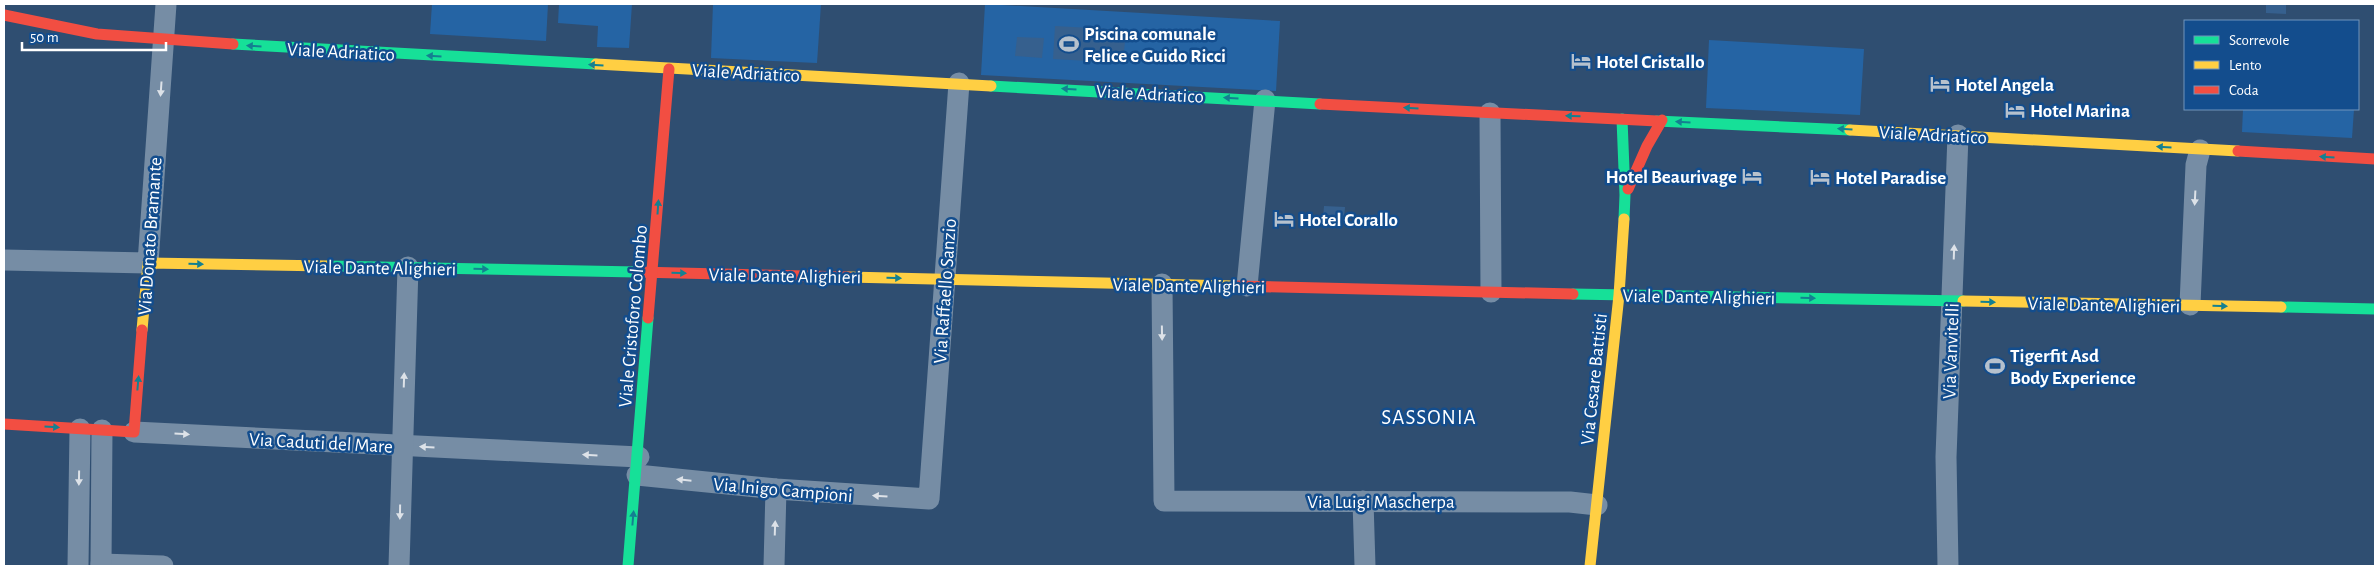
<svg xmlns="http://www.w3.org/2000/svg" width="2379" height="570" font-family="'Alegreya Sans',sans-serif">
<rect width="100%" height="100%" fill="#2f4e71"/>
<g fill="#2564a4">
<path d="M432,4H548L546,41L430,34Z"/>
<path d="M559,4H632L629,48L597,47L598,26L558,23Z"/>
<path d="M713,4H821L817,63L711,58Z"/>
<path d="M985,4L1280,21L1276,91L981,75Z"/>
<path d="M1709,40L1864,49L1860,115L1706,108Z"/>
<path d="M2243,109H2354L2352,138L2242,132Z"/>
</g>
<g fill="#36608e">
<path d="M2266,4H2286V14L2266,13Z"/>
<path d="M1055,26L1126,30L1123,63L1053,59Z"/>
<path d="M1017,37L1044,38L1042,58L1015,56Z"/>
<path d="M1324,206L1345,207L1344,220L1323,219Z"/>
</g>
<g fill="none" stroke-linecap="round" stroke-linejoin="round">
<g stroke="#768da5" stroke-width="21">
<path d="M1490,113L1491,292"/>
<path d="M4,260L148,263L166,4"/>
<path d="M1162,284L1164,501L1570,502L1597,505"/>
<path d="M1247,286L1265,100"/>
<path d="M2190,305L2196,165L2200,150"/>
<path d="M134,432L639,457"/>
<path d="M637,475L776,489L929,499L959,83"/>
<path d="M1363,501L1365,566"/>
<path d="M101,564L163,566"/>
<path d="M78,566L80,429"/>
<path d="M101,566L102,430"/>
<path d="M399,566L408,267"/>
<path d="M774,566L776,489"/>
<path d="M1948,566L1946,457L1958,135"/>
</g>
<g stroke="#16e098" stroke-width="11">
<path d="M233,44L596,64"/>
<path d="M991,86L1320,104"/>
<path d="M1622,119L1625,195L1624,219"/>
<path d="M1657,121L1850,130"/>
<path d="M327,266L637,272"/>
<path d="M1573,294L1963,301"/>
<path d="M2281,307L2375,309"/>
<path d="M628,566L648,318"/>
</g>
<g stroke="#ffcf43" stroke-width="11">
<path d="M596,64L991,86"/>
<path d="M1850,130L2238,151"/>
<path d="M848,277L1235,286"/>
<path d="M1963,301L2281,307"/>
<path d="M142,330L148,263L327,266"/>
<path d="M1590,566L1619,295L1624,219"/>
</g>
<g stroke="#f24e42" stroke-width="11">
<path d="M4,15L97,34L233,44"/>
<path d="M1320,104L1657,121"/>
<path d="M2238,151L2375,159"/>
<path d="M1628,189L1647,146L1662,120"/>
<path d="M637,272L848,277"/>
<path d="M1235,286L1573,294"/>
<path d="M648,318L669,69"/>
<path d="M4,424L134,432L142,330"/>
</g>
</g>
<defs><path id="oneway-solid" d="M-6-.8H1V-3.2L6.5 0L1 3.2V.8H-6Z" transform="scale(1.25)"/></defs>
<g fill="#148091">
<use href="#oneway-solid" transform="translate(254 46) rotate(-177)"/>
<use href="#oneway-solid" transform="translate(434 56) rotate(-177)"/>
<use href="#oneway-solid" transform="translate(596 65) rotate(-177)"/>
<use href="#oneway-solid" transform="translate(1069 89) rotate(-177)"/>
<use href="#oneway-solid" transform="translate(1231 98) rotate(-177)"/>
<use href="#oneway-solid" transform="translate(1411 108) rotate(-177)"/>
<use href="#oneway-solid" transform="translate(1573 116) rotate(-178)"/>
<use href="#oneway-solid" transform="translate(1683 122) rotate(-177)"/>
<use href="#oneway-solid" transform="translate(1845 129) rotate(-177)"/>
<use href="#oneway-solid" transform="translate(2164 147) rotate(-177)"/>
<use href="#oneway-solid" transform="translate(2327 157) rotate(-177)"/>
<use href="#oneway-solid" transform="translate(658 207) rotate(-86)"/>
<use href="#oneway-solid" transform="translate(196 264) rotate(1)"/>
<use href="#oneway-solid" transform="translate(481 269) rotate(1)"/>
<use href="#oneway-solid" transform="translate(679 273) rotate(1)"/>
<use href="#oneway-solid" transform="translate(894 278) rotate(1)"/>
<use href="#oneway-solid" transform="translate(1808 298) rotate(1)"/>
<use href="#oneway-solid" transform="translate(1988 302) rotate(1)"/>
<use href="#oneway-solid" transform="translate(2220 306) rotate(1)"/>
<use href="#oneway-solid" transform="translate(138 383) rotate(-85)"/>
<use href="#oneway-solid" transform="translate(52 427) rotate(4)"/>
<use href="#oneway-solid" transform="translate(633 518) rotate(-85)"/>
</g>
<g fill="#dde2e8">
<use href="#oneway-solid" transform="translate(161 89) rotate(94)"/>
<use href="#oneway-solid" transform="translate(2195 198) rotate(93)"/>
<use href="#oneway-solid" transform="translate(1954 252) rotate(-88)"/>
<use href="#oneway-solid" transform="translate(1162 333) rotate(89)"/>
<use href="#oneway-solid" transform="translate(404 380) rotate(-88)"/>
<use href="#oneway-solid" transform="translate(182 434) rotate(3)"/>
<use href="#oneway-solid" transform="translate(427 447) rotate(-177)"/>
<use href="#oneway-solid" transform="translate(590 455) rotate(-177)"/>
<use href="#oneway-solid" transform="translate(79 478) rotate(91)"/>
<use href="#oneway-solid" transform="translate(684 480) rotate(-174)"/>
<use href="#oneway-solid" transform="translate(880 496) rotate(-176)"/>
<use href="#oneway-solid" transform="translate(400 512) rotate(91)"/>
<use href="#oneway-solid" transform="translate(775 528) rotate(-88)"/>
</g>
<defs>
<symbol id="stadium-bare" viewBox="-9 -9 18 18"><path d="M0-5a6.5 5 0 1 0 0 10a6.5 5 0 1 0 0-10ZM-3.5-1.8h7v3.6h-7Z" fill="#b6c1cd" stroke="#134d8d" stroke-width="2.5" paint-order="stroke"/></symbol>
<symbol id="hotel-bare" viewBox="-9 -9 18 18"><path d="M-6-4.5h1.5V1H6V5H4.5V3h-9V5H-6ZM-4 0a1.8 1.8 0 1 1 3.6 0ZM.5 0V-2.5h3Q6-2.5 6 0Z" fill="#b6c1cd" stroke="#134d8d" stroke-width="2.5" paint-order="stroke"/></symbol>
</defs>
<g fill-rule="evenodd">
<use href="#stadium-bare" x="1055" y="30" width="28" height="28"/>
<use href="#hotel-bare" x="1567" y="47" width="28" height="28"/>
<use href="#hotel-bare" x="1926" y="70" width="28" height="28"/>
<use href="#hotel-bare" x="2001" y="96" width="28" height="28"/>
<use href="#hotel-bare" x="1738" y="162" width="28" height="28"/>
<use href="#hotel-bare" x="1806" y="163" width="28" height="28"/>
<use href="#hotel-bare" x="1270" y="205" width="28" height="28"/>
<use href="#stadium-bare" x="1981" y="352" width="28" height="28"/>
</g>
<g text-anchor="middle" stroke-width="5" stroke-linejoin="round" paint-order="stroke">
<g font-size="19" font-weight="bold" fill="#fff" stroke="#134d8d" text-anchor="start">
<text x="1084" y="40">Piscina comunale<tspan x="1084" dy="22">Felice e Guido Ricci</tspan></text>
<text x="1596" y="68">Hotel Cristallo</text>
<text x="1955" y="91">Hotel Angela</text>
<text x="2030" y="117">Hotel Marina</text>
<text x="1737" y="183" text-anchor="end">Hotel Beaurivage</text>
<text x="1835" y="184">Hotel Paradise</text>
<text x="1299" y="226">Hotel Corallo</text>
<text x="2010" y="362">Tigerfit Asd<tspan x="2010" dy="22">Body Experience</tspan></text>
</g>
<g font-size="19" fill="#fff" stroke="#134d8d">
<text transform="translate(341 51) rotate(3)" y="7">Viale Adriatico</text>
<text transform="translate(746 72) rotate(3)" y="7">Viale Adriatico</text>
<text transform="translate(1150 93) rotate(3)" y="7">Viale Adriatico</text>
<text transform="translate(1933 134) rotate(3)" y="7">Viale Adriatico</text>
<text transform="translate(149 236) rotate(-86)" y="7">Via Donato Bramante</text>
<text transform="translate(380 267) rotate(1)" y="7">Viale Dante Alighieri</text>
<text transform="translate(785 275) rotate(1)" y="7">Viale Dante Alighieri</text>
<text transform="translate(1189 285) rotate(1)" y="7">Viale Dante Alighieri</text>
<text transform="translate(944 291) rotate(-86)" y="7">Via Raffaello Sanzio</text>
<text transform="translate(1699 296) rotate(1)" y="7">Viale Dante Alighieri</text>
<text transform="translate(2104 304) rotate(1)" y="7">Viale Dante Alighieri</text>
<text transform="translate(632 316) rotate(-85)" y="7">Viale Cristoforo Colombo</text>
<text transform="translate(1950 351) rotate(-88)" y="7">Via Vanvitelli</text>
<text transform="translate(1593 379) rotate(-84)" y="7">Via Cesare Battisti</text>
<text transform="translate(321 442) rotate(3)" y="7">Via Caduti del Mare</text>
<text transform="translate(783 489) rotate(5)" y="7">Via Inigo Campioni</text>
<text x="1381" y="508">Via Luigi Mascherpa</text>
</g>
<g font-size="21" letter-spacing="1" fill="#fff" stroke="#134d8d">
<text x="1429" y="424">SASSONIA</text>
</g>
</g>
<rect width="2379" height="570" fill="none" stroke="#ffffff" stroke-width="10"/>
<rect x="2184" y="20" width="175" height="90" fill="#134d8d" stroke="#7194bb"/>
<rect x="2194" y="36" width="25" height="8" fill="#16e098" stroke="#7194bb"/>
<text x="2229" y="45" font-size="15" fill="#ffffff">Scorrevole</text>
<rect x="2194" y="61" width="25" height="8" fill="#ffcf43" stroke="#7194bb"/>
<text x="2229" y="70" font-size="15" fill="#ffffff">Lento</text>
<rect x="2194" y="86" width="25" height="8" fill="#f24e42" stroke="#7194bb"/>
<text x="2229" y="95" font-size="15" fill="#ffffff">Coda</text>
<path d="M22 42v8h144v-8" fill="none" stroke="#ffffff" stroke-width="2.5"/>
<text x="30" y="42" font-size="15" fill="#ffffff" stroke="#134d8d" stroke-width="4" paint-order="stroke">50 m</text>
</svg>
